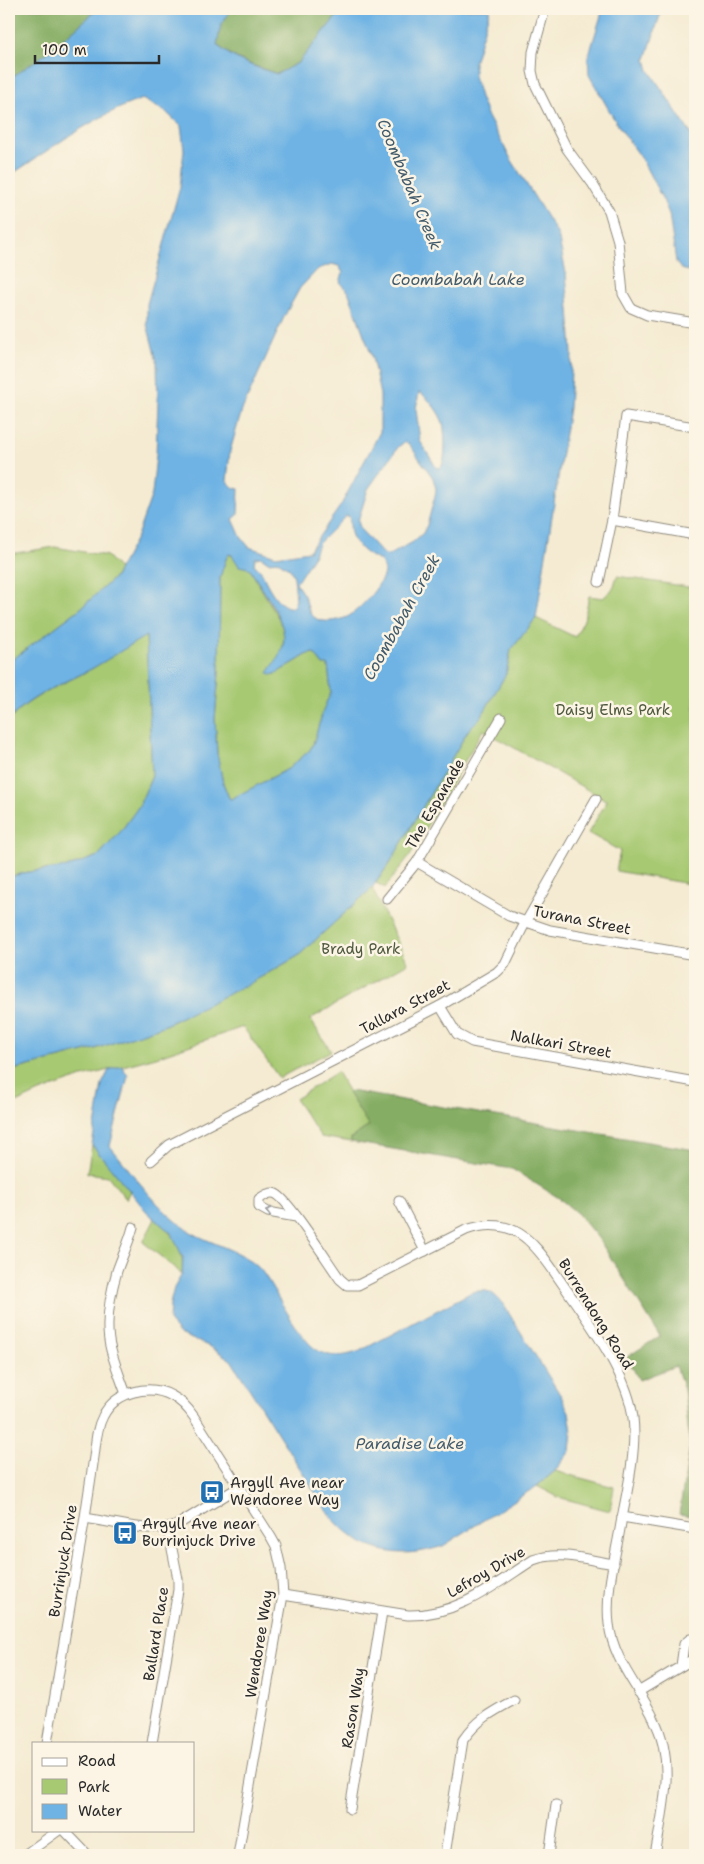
<svg xmlns="http://www.w3.org/2000/svg" width="704" height="1864" font-family="'Shantell Sans',sans-serif">
<rect width="100%" height="100%" fill="#fcf5e5"/>
<filter id="ink" filterUnits="userSpaceOnUse"><feTurbulence type="fractalNoise" baseFrequency=".02" numOctaves="2"/><feDisplacementMap in="SourceGraphic" scale="10" xChannelSelector="R" yChannelSelector="G"/><feConvolveMatrix kernelMatrix="1 2 1 2 8 2 1 2 1" color-interpolation-filters="sRGB"/></filter>
<filter id="wash" filterUnits="userSpaceOnUse"><feTurbulence type="fractalNoise" baseFrequency=".0096" numOctaves="4" result="noise"/><feDisplacementMap in="SourceGraphic" scale="20" xChannelSelector="R" yChannelSelector="G"/><feGaussianBlur stdDeviation="1.12" result="paint"/><feColorMatrix in="noise" values="0 0 0 0 0 0 0 0 0 0 0 0 0 0 0 0 0 1.4 0 .05"/><feComposite in="paint" operator="in"/></filter>
<g filter="url(#wash)">
<rect width="100%" height="100%" fill="#f5ebd2"/>
<g fill="#a7c972" stroke="#697a4e">
<path d="M55,547L107,556L119,569L115,577L81,608L9,662V554Z"/>
<path d="M229,554L251,571L280,621L284,632L283,646L275,674L308,654L314,653L323,665L328,664L331,693L325,705L313,744L310,750L288,769L231,799L229,798L223,783L217,753L215,719L219,673L220,577L226,559Z"/>
<path d="M617,576L695,588V885L616,871L620,851L588,833L607,801L483,730L410,855L385,888L376,883L391,861L469,729L481,717L506,674L511,650L536,618L575,637L584,620L589,596L603,598L613,589Z"/>
<path d="M146,635L152,776L139,806L121,831L98,856L68,867L28,872L9,877V721C28,696 67,683 93,668C111,657 128,646 146,635Z"/>
<path d="M372,888L408,963L310,1019L331,1051L279,1078L243,1027L156,1057L79,1078L40,1092L9,1106V1071L95,1049L163,1026L247,985L298,956Z"/>
<path d="M337,1072L369,1126L351,1138V1142L321,1137L295,1099Z"/>
<path d="M92,1145L130,1191L126,1199L108,1176L87,1173Z"/>
<path d="M155,1219C175,1236 184,1247 182,1274L143,1242Z"/>
<path d="M555,1471L614,1487L610,1511L558,1497L537,1486Z"/>
</g>
<g fill="#85ad64" stroke="#586c48">
<path d="M9,9H98L51,50L9,79Z"/>
<path d="M232,9H340L337,16L298,63L277,74C255,66 235,60 217,45L221,25Z"/>
<path d="M350,1091L695,1150V1517L679,1514L690,1446L684,1390L676,1366L639,1380L627,1357L660,1336L598,1238L578,1214L559,1198L512,1169L351,1142V1138L369,1126L348,1093Z"/>
</g>
<g fill="#6eb3e4" stroke="#4c6f88" fill-rule="evenodd">
<path d="M98,9H232L221,25L217,45C235,61 255,67 277,74L298,63L337,16L340,9H490L474,63V76L480,97L488,117L511,159L558,235L566,273L570,321L572,354L569,408L536,618L511,650L506,674L481,717L469,729L391,861L372,888L298,956L247,985L163,1026L95,1049L9,1071V877L28,872L68,867L98,856L121,831L139,806L152,776L146,636C128,646 111,658 93,668C66,683 27,696 9,721V662L81,608L115,577L137,536L152,494L156,455L158,400L157,362L147,324V304L180,187L184,150L181,126L166,112L142,99C94,116 52,148 9,176V79L51,50ZM332,264L339,266L343,273L340,282L348,291L372,357L380,395V432L341,505L309,551L276,556L249,547L241,537L233,519L238,515L239,489L234,488L227,481L230,451L242,410L285,315L300,288L318,269ZM419,392C427,396 440,413 443,423C445,433 447,461 440,468L436,467L420,441L416,409ZM405,442L409,444L433,478L436,489L435,496L427,525L423,533L413,542L387,556L381,552L361,530L358,521L368,489L399,446ZM346,516H349C350,522 350,528 351,533C354,546 369,557 381,561C382,565 384,569 384,572C383,584 358,612 347,617C338,621 322,624 314,617C308,613 308,606 306,600C304,594 299,589 296,583L313,557L318,544ZM229,554L232,555L239,566L248,568L251,571C262,590 289,623 283,645C281,655 273,665 268,673L271,675L275,674L308,654L314,653L323,665H328L331,693L325,705L313,744L310,750L288,769L231,799L229,798L223,783L217,753L215,719L219,673L220,577L226,559ZM261,557L268,562L278,561L290,569L294,577L296,600L293,607C279,610 266,583 262,573C260,569 256,567 254,564L255,558Z"/>
<path d="M603,9H662L646,59L649,70L695,140V271C685,271 681,271 676,262L669,214L663,200L640,156L617,124L589,75L588,58Z"/>
<path d="M122,1066L128,1076L110,1146C135,1176 158,1211 191,1232C211,1244 242,1251 258,1267C262,1271 266,1277 269,1282C280,1300 301,1340 317,1350C331,1359 346,1356 360,1351L472,1292C490,1289 491,1291 503,1304L561,1396L569,1412L572,1432L570,1451L555,1471L537,1486L443,1546C397,1561 359,1552 329,1514L231,1360L211,1347L180,1334L169,1321L170,1304L174,1288L182,1274L183,1258L172,1234L147,1212L92,1145L102,1084L109,1070Z"/>
</g>
</g>
<g filter="url(#ink)">
<g fill="none" stroke-linecap="round" stroke-linejoin="round">
<defs>
<g id="street">
<path d="M545,9L533,52L532,71L535,84L567,149L592,183L609,211L618,241L623,294L631,308L647,315L695,323"/>
<path d="M612,520L695,535"/>
<path d="M599,582L612,520L626,416L695,427"/>
<path d="M417,862L509,916L550,930L695,955"/>
<path d="M387,899L417,862L501,718"/>
<path d="M440,1006L457,1034L472,1042L695,1082"/>
<path d="M151,1161L169,1145L440,1006L497,972L505,964L522,929L596,799"/>
<path d="M399,1201L425,1251"/>
<path d="M296,1217L268,1212L259,1207V1199C263,1196 271,1191 276,1194C289,1200 329,1264 340,1279L347,1285H358L466,1230C511,1215 532,1239 555,1273C582,1313 628,1371 633,1418C637,1449 627,1492 621,1523C616,1555 605,1591 609,1624C613,1660 639,1687 654,1719C676,1763 663,1809 655,1855"/>
<path d="M126,1394C121,1380 115,1365 111,1350C104,1325 110,1295 117,1271C122,1256 129,1243 133,1227"/>
<path d="M622,1517L695,1529"/>
<path d="M85,1518C107,1521 159,1535 177,1525L239,1487"/>
<path d="M283,1595L408,1615C457,1616 494,1585 533,1560C559,1550 587,1560 614,1564"/>
<path d="M681,1666L684,1644L690,1639H695"/>
<path d="M638,1692L695,1658"/>
<path d="M47,1743C59,1668 72,1593 85,1517C88,1497 91,1477 94,1457C96,1443 96,1429 103,1416C115,1392 149,1383 172,1396C182,1401 188,1408 194,1417L271,1537L276,1546L281,1568L283,1595L238,1855"/>
<path d="M152,1743L178,1590V1579L168,1529"/>
<path d="M350,1809L382,1612"/>
<path d="M64,1830L88,1855"/>
<path d="M26,1854L59,1830"/>
<path d="M445,1855L463,1740C478,1719 492,1712 514,1700"/>
<path d="M549,1855L556,1805"/>
</g>
</defs>
<use href="#street" stroke="#908b7e" stroke-width="11"/>
<use href="#street" stroke="#fff" stroke-width="9"/>
</g>
<defs><path id="oneway-chevron" d="M-2-3.5L2.5 0L-2 3.5" fill="none" stroke-width="1.6" stroke-linecap="round" stroke-linejoin="round" transform="scale(1.25)"/></defs>
<use stroke="#a0a0a0" href="#oneway-chevron" transform="translate(269 1211) rotate(-164)"/>
</g>
<defs>
<symbol id="bus-square" viewBox="-11 -11 22 22"><rect x="-9" y="-9" width="18" height="18" rx="4" fill="#1f6fb2" stroke="#fcf5e5"/><path d="M-5-6H5V4H4V6H2V4H-2V6H-4V4H-5ZM-3.5-4V0h7V-4ZM-3.5 1.2v1.5H-2V1.2ZM2 1.2v1.5H3.5V1.2Z" fill="#fff"/></symbol>
</defs>
<g fill-rule="evenodd">
<use href="#bus-square" x="198" y="1478" width="28" height="28"/>
<use href="#bus-square" x="111" y="1519" width="28" height="28"/>
</g>
<g text-anchor="middle" stroke-width="5" stroke-linejoin="round" paint-order="stroke">
<g font-size="15" fill="#505a40" stroke="#fcf5e5">
<text x="613" y="715">Daisy Elms Park</text>
<text x="361" y="954">Brady Park</text>
</g>
<g font-size="15" fill="#2b2b2b" stroke="#fcf5e5">
<text transform="translate(435 804) rotate(-60)" y="5">The Espanade</text>
<text transform="translate(582 920) rotate(11)" y="5">Turana Street</text>
<text transform="translate(405 1007) rotate(-28)" y="5">Tallara Street</text>
<text transform="translate(561 1044) rotate(10)" y="5">Nalkari Street</text>
<text transform="translate(596 1314) rotate(58)" y="5">Burrendong Road</text>
<text transform="translate(63 1561) rotate(-81)" y="5">Burrinjuck Drive</text>
<text transform="translate(486 1572) rotate(-30)" y="5">Lefroy Drive</text>
<text transform="translate(156 1634) rotate(-81)" y="5">Ballard Place</text>
<text transform="translate(259 1644) rotate(-81)" y="5">Wendoree Way</text>
<text transform="translate(353 1708) rotate(-81)" y="5">Rason Way</text>
</g>
<g font-size="15" fill="#2b2b2b" stroke="#fcf5e5" text-anchor="start">
<text x="230" y="1488">Argyll Ave near<tspan x="230" dy="17">Wendoree Way</tspan></text>
<text x="142" y="1529">Argyll Ave near<tspan x="142" dy="17">Burrinjuck Drive</tspan></text>
</g>
<g font-size="16" font-style="italic" fill="#425b6c" stroke="#fcf5e5">
<text transform="translate(410 184) rotate(67)" y="6">Coombabah Creek</text>
<text x="458" y="285">Coombabah Lake</text>
<text transform="translate(401 617) rotate(-61)" y="6">Coombabah Creek</text>
<text x="410" y="1449">Paradise Lake</text>
</g>
</g>
<rect width="704" height="1864" fill="none" stroke="#fcf5e5" stroke-width="30"/>
<rect x="32" y="1742" width="162" height="90" fill="#fcf5e5" stroke="#a8a49b"/>
<rect x="42" y="1758" width="25" height="8" fill="#ffffff" stroke="#a8a49b"/>
<text x="78" y="1766" font-size="15" fill="#2b2b2b">Road</text>
<rect x="42" y="1779" width="25" height="15" fill="#a7c972" stroke="#a8a49b"/>
<text x="78" y="1792" font-size="15" fill="#2b2b2b">Park</text>
<rect x="42" y="1804" width="25" height="15" fill="#6eb3e4" stroke="#a8a49b"/>
<text x="78" y="1816" font-size="15" fill="#2b2b2b">Water</text>
<path d="M35 55v8h124v-8" fill="none" stroke="#2b2b2b" stroke-width="2.5"/>
<text x="42" y="55" font-size="15" fill="#2b2b2b" stroke="#fcf5e5" stroke-width="4" paint-order="stroke">100 m</text>
</svg>
